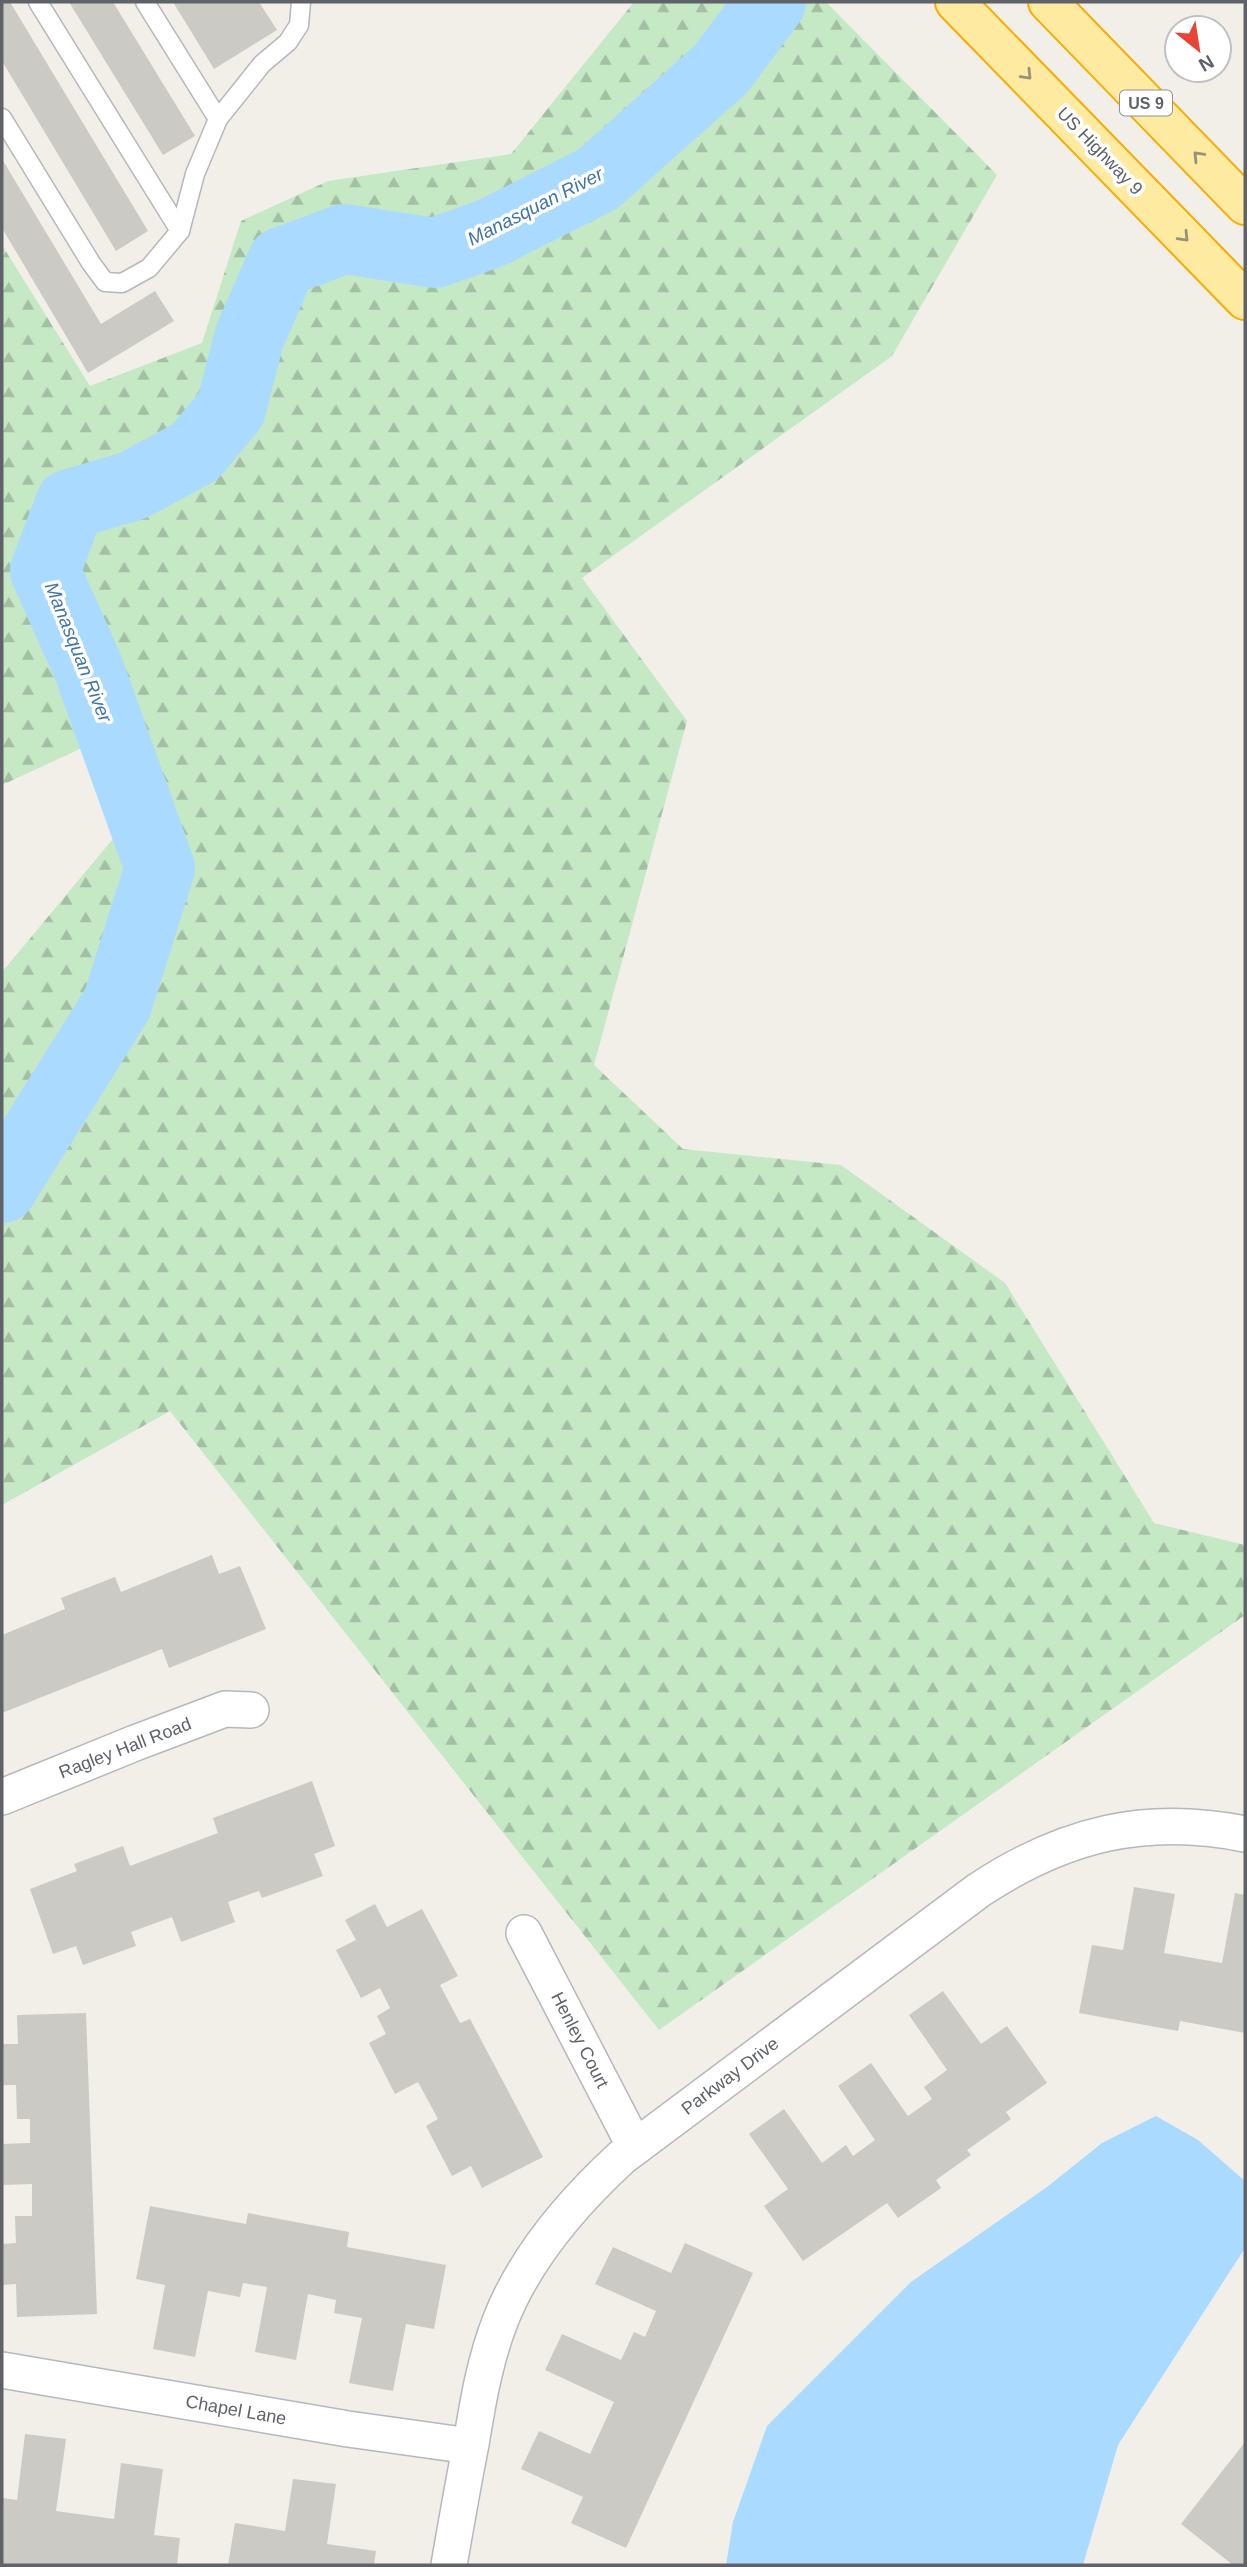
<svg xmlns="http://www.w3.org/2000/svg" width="1247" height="2567" font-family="Helvetica,sans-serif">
<defs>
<pattern id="forest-firs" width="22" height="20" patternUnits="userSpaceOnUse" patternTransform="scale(1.75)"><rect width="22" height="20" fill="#c5e8c5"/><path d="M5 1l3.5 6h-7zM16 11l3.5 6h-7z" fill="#a3c0a4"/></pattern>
</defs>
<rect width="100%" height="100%" fill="#f1efe8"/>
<path fill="url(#forest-firs)" d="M634,2H826L997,175L892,356L582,578L687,721L594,1065L683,1149L841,1165L1005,1283L1154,1523L1245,1545V1615L659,2030L170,1411L2,1505V972L122,828L125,728L2,785V245L90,386L202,343L241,221L328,181L511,154Z"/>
<path fill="#aadaff" d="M1156,2116L1198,2140L1245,2181V2248L1118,2445L1083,2565H726L733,2522L767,2426L911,2282L1047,2187L1102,2143Z"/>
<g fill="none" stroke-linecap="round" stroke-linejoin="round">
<path stroke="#aadaff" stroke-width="70" d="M2,1188L117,1004L160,868L88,667L45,571L70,504L132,486L195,452L231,409L249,338L282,262L344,239L435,253L491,233L598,179L721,69L771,2"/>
</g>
<g fill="#cccac5">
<path d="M2,2H10L148,231L116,251L2,61Z"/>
<path d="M69,2H113L195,136L163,155Z"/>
<path d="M173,2H259L277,30L214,69Z"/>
<path d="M2,159L101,324L155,291L174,321L88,373L2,228Z"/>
<path d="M212,1555L219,1574L240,1566L266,1629L169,1668L162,1649L2,1713V1635L65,1609L61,1598L115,1577L121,1592Z"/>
<path d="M312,1781L335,1846L314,1854L323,1876L262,1898L259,1891L228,1902L235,1922L181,1942L172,1917L131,1932L136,1946L83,1965L76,1946L53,1954L30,1889L77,1871L74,1864L123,1846L130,1866L218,1833L213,1818Z"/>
<path d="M1134,1887L1175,1894L1164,1953L1222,1963L1235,1893L1245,1895V2033L1180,2021L1178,2031L1079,2013L1092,1945L1123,1950Z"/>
<path d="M375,1904L387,1927L422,1909L458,1976L440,1985L460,2023L470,2019L543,2157L482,2188L471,2166L452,2176L426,2126L438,2119L418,2082L395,2094L369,2043L386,2034L377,2016L390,2008L380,1988L361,1998L336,1950L356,1940L345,1920Z"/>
<path d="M943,1991L981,2044L1007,2026L1047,2083L1006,2112L1011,2119L967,2150L971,2155L936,2180L941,2188L898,2218L887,2203L803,2261L764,2206L788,2189L749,2134L784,2109L822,2163L846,2145L853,2156L875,2140L838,2086L871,2063L908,2116L932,2099L924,2087L947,2070L909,2015Z"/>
<path d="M86,2013L97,2314L17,2317L16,2284L2,2285V2244L16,2243L15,2216H32V2184L2,2185V2144L30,2143V2119H17L16,2085H2V2044H18L17,2015Z"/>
<path d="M150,2206L246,2224L248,2213L349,2232L347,2247L446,2265L434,2329L406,2324L393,2391L349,2383L362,2318L334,2313L336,2300L308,2294L296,2360L255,2352L267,2287L243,2283L240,2297L208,2291L195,2357L153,2349L165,2285L136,2279Z"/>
<path d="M685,2243L753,2273L626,2548L571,2523L583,2497L521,2469L539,2431L590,2454L614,2402L545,2370L562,2334L621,2360L634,2332L645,2337L656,2311L595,2284L613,2247L671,2273Z"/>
<path d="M25,2434L66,2439L56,2511L114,2519L121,2463L163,2469L154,2535L180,2538L177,2565H2V2498L17,2500Z"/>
<path d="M1245,2442V2563L1233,2565L1181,2524Z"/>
<path d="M293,2479L336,2484L327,2544L376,2551L374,2565H228L235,2523L285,2531Z"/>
</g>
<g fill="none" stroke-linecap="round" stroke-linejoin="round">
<defs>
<g id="service">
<path d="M38,2L180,231"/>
<path d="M145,2L218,119"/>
<path d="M2,118L91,263L105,282L122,283L149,268L180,231L195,174L218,119L262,64L288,42L299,25L301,2"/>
</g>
<g id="minor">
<path d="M2,1797L135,1743L225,1709L251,1710"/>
<path d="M524,1933L635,2147"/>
<path d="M2,2370L348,2429L470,2446"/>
<path d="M449,2565C456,2525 463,2484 471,2444C478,2401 485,2359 501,2319C526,2256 573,2202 622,2157L979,1890C1064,1834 1145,1814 1245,1834"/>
</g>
<g id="trunk">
<path d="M955,2L1245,300"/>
<path d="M1048,2L1245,205"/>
</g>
</defs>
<use href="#service" stroke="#b5b8bc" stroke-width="21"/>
<use href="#minor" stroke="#b5b8bc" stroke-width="38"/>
<use href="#trunk" stroke="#f9ab00" stroke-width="42"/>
<use href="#service" stroke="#fff" stroke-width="18"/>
<use href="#minor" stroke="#fff" stroke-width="35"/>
<use href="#trunk" stroke="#feeaa1" stroke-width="38"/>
</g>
<defs><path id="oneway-chevron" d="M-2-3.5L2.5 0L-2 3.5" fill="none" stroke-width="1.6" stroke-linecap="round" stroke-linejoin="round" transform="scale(1.75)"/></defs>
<g stroke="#97927c">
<use href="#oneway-chevron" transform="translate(1027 75) rotate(46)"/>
<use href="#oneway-chevron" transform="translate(1198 156) rotate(-134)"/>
<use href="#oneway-chevron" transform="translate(1184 237) rotate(46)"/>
</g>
<g text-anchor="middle" stroke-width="7" stroke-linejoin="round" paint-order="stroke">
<rect fill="#fff" stroke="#8f9295" stroke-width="2" x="1120" y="90.5" width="52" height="25" rx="5"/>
<g font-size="16" font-weight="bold" fill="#5f6368">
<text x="1146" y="109">US 9</text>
</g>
<g font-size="18" fill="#5f6368" stroke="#fff">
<text transform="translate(1100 151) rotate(46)" y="6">US Highway 9</text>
<text transform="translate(125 1748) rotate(-21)" y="6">Ragley Hall Road</text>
<text transform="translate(580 2040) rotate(63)" y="6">Henley Court</text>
<text transform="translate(730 2076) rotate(-37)" y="6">Parkway Drive</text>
<text transform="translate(236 2410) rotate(10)" y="6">Chapel Lane</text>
</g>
<g font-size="19" font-style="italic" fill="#4174aa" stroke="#fff">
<text transform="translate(535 206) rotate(-27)" y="7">Manasquan River</text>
<text transform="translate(79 652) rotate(68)" y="7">Manasquan River</text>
</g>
</g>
<rect width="1247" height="2567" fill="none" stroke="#5f6368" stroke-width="7"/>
<g transform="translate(1198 49) rotate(150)"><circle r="33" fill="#ffffff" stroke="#bfc1c3" stroke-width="2"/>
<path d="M0-5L12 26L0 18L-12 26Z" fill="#ea4335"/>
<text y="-10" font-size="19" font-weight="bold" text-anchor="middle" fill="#5f6368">N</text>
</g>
</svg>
